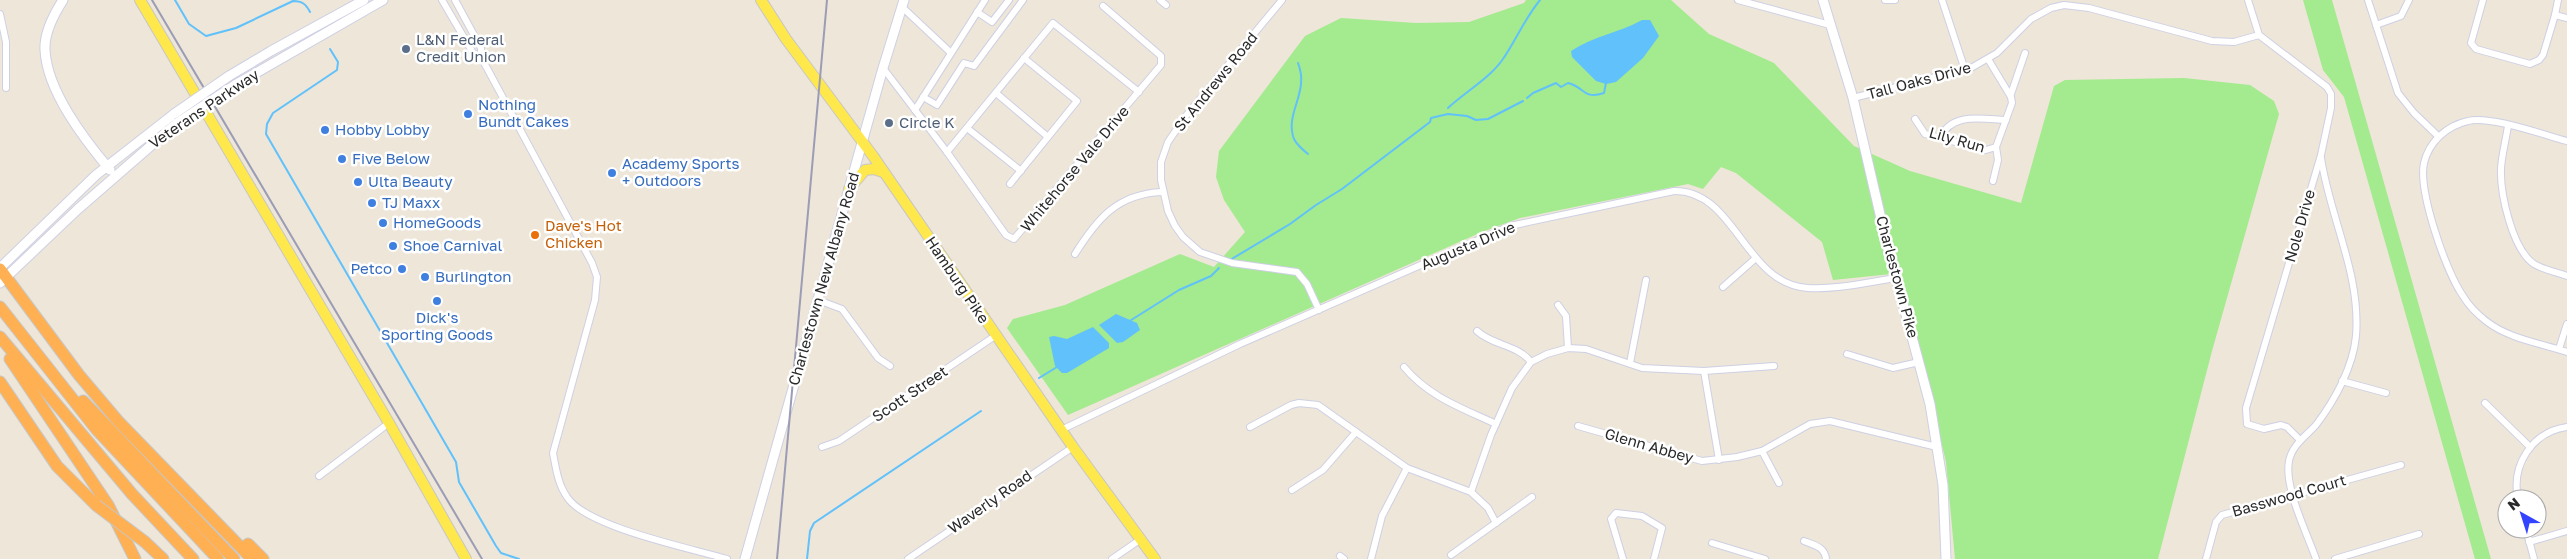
<svg xmlns="http://www.w3.org/2000/svg" width="2567" height="559" font-family="'Golos Text',sans-serif">
<rect width="100%" height="100%" fill="#ede6d9"/>
<g fill="#a4ea8f">
<path d="M1526,0H1671L1709,34L1774,63L1854,146L1910,171L2021,203L2054,86L2065,80L2184,78L2250,85L2274,101L2279,114L2212,351L2158,559H1955L1946,462L1901,273L1833,280L1822,242L1736,173L1721,167L1703,189L1688,184L1520,218L1482,232L1068,415L1007,328L1013,319L1065,305L1180,254L1214,267L1245,232L1224,200L1216,177L1219,151L1305,36L1341,18L1416,23L1469,22L1524,3Z"/>
<path d="M2303,0H2332L2491,559H2475L2344,97L2323,70Z"/>
</g>
<g fill="#60c1fb">
<path d="M1642,20H1650L1659,36L1643,58L1616,82L1606,84L1596,81L1572,57L1571,51C1593,36 1619,33 1642,20Z"/>
<path d="M1116,314L1137,323L1140,330L1123,342L1117,343L1099,325Z"/>
<path d="M1093,327L1109,343V348L1067,373H1062L1055,366L1049,337L1054,336L1067,339Z"/>
</g>
<g fill="none" stroke-linecap="round" stroke-linejoin="round">
<g stroke="#60c1fb" stroke-width="2">
<path d="M175,0L189,24L206,36L236,28L293,1C302,1 306,4 310,12"/>
<path d="M330,49L338,62L337,70L273,113L267,124L266,134L456,462L459,482L496,546L501,553L519,559"/>
<path d="M1298,63C1310,93 1284,113 1294,139C1297,145 1303,150 1308,154"/>
<path d="M1527,98L1533,93L1556,83L1561,87L1568,83C1585,87 1583,100 1604,93L1606,83"/>
<path d="M1448,108C1465,92 1489,79 1503,59C1516,40 1525,18 1540,0"/>
<path d="M1230,260L1290,224L1316,205L1342,189L1430,122L1431,118L1448,114L1467,116L1476,120L1488,119L1523,101"/>
<path d="M1128,322L1179,290L1211,276L1219,268"/>
<path d="M1039,378L1057,367"/>
<path d="M807,559L810,531L814,523L981,411"/>
</g>
<defs>
<g id="street">
<path d="M442,0L473,53L481,57"/>
<path d="M455,0L481,48V57L592,263L597,277L595,300L553,453C556,469 558,484 567,497C586,527 690,548 727,559"/>
<path d="M1160,0L1166,5"/>
<path d="M1282,0L1185,117L1168,142L1161,162V180L1168,211L1175,226L1183,237L1200,252L1232,263L1297,272L1307,284L1319,310"/>
<path d="M1738,0L1830,25"/>
<path d="M1885,0H1895"/>
<path d="M1942,0L1965,70"/>
<path d="M2248,0L2259,35L2327,87L2331,94V108L2321,155L2246,408L2247,424L2264,429L2281,425L2287,427L2300,440"/>
<path d="M2368,0L2398,93L2414,113L2438,136"/>
<path d="M2483,0L2471,43L2476,49L2530,64L2539,60L2543,55L2555,15"/>
<path d="M2558,0L2555,15L2567,18"/>
<path d="M902,7L951,53"/>
<path d="M977,12L992,22L1009,0"/>
<path d="M0,14L6,42V88"/>
<path d="M2376,25L2401,16L2409,0"/>
<path d="M883,68L947,152L1006,235L1014,239L1161,65V56L1103,6"/>
<path d="M996,93L1048,137"/>
<path d="M2011,94L2025,53"/>
<path d="M923,97L937,105L964,63L974,66L1023,0"/>
<path d="M1853,98L1971,68L1997,53L2031,19L2051,8L2064,5L2089,8L2212,41L2234,42L2259,35"/>
<path d="M915,110L985,0"/>
<path d="M1915,119L1925,134L1986,150L1996,147L2012,103L2011,97L1988,59"/>
<path d="M2508,126C2506,139 2502,154 2501,168C2500,193 2512,249 2534,264C2544,270 2556,272 2567,276"/>
<path d="M967,128L1021,171"/>
<path d="M1940,138C1952,112 1981,119 2006,120"/>
<path d="M2567,141C2544,135 2489,115 2468,121C2446,126 2429,142 2424,163C2418,191 2446,272 2463,296C2469,306 2477,314 2486,321C2509,339 2540,343 2567,352"/>
<path d="M947,152L1053,23L1139,92"/>
<path d="M1993,181L1998,160L1996,147"/>
<path d="M1010,184L1077,101L1024,58"/>
<path d="M1075,254C1097,219 1117,194 1162,192"/>
<path d="M1723,287L1756,258"/>
<path d="M818,300L842,309L878,358L890,366"/>
<path d="M1558,305L1566,316L1568,348"/>
<path d="M1477,331C1493,346 1517,344 1531,362"/>
<path d="M2559,349L2567,324"/>
<path d="M1847,354L1893,368L1919,362"/>
<path d="M1630,363L1646,280"/>
<path d="M1404,367C1429,397 1462,408 1496,424"/>
<path d="M1704,371L1719,460"/>
<path d="M2342,381L2386,393"/>
<path d="M2485,403L2530,447"/>
<path d="M1578,426L1702,461L1737,457L1762,451L1810,424L1830,421L1937,447"/>
<path d="M1250,427L1291,405L1299,403L1318,405L1407,468L1471,492L1488,508L1496,523"/>
<path d="M1061,430L1240,344L1510,226L1674,191C1736,190 1744,284 1808,288C1836,290 1868,282 1896,278"/>
<path d="M822,447L839,441L995,336"/>
<path d="M1762,451L1779,483"/>
<path d="M319,476L389,423"/>
<path d="M1292,490L1323,470L1356,432"/>
<path d="M1471,492L1491,435L1512,388L1531,362L1547,354L1568,348L1586,349L1642,368L1704,371L1774,366"/>
<path d="M2518,499C2511,465 2532,432 2567,427"/>
<path d="M2526,529L2534,559"/>
<path d="M1804,541C1814,545 1825,547 1826,559"/>
<path d="M2529,542L2567,531"/>
<path d="M1712,543L1765,559"/>
<path d="M1451,555L1532,497"/>
<path d="M1340,556L1344,559"/>
<path d="M908,559L1073,447"/>
<path d="M1112,559L1141,539"/>
<path d="M1371,559L1382,516L1407,468"/>
<path d="M1623,559L1611,519L1616,513L1642,516L1662,528L1654,559"/>
<path d="M2206,559L2216,522L2222,515L2401,465"/>
<path d="M2316,559C2307,533 2284,488 2289,461C2292,445 2306,436 2316,425C2335,400 2353,367 2356,336C2361,274 2330,218 2321,158"/>
<path d="M2335,559L2419,534"/>
</g>
<g id="secondary">
<path d="M63,0C54,14 44,32 45,50C47,91 84,139 110,170"/>
<path d="M1823,0L1853,98L1886,240L1930,404L1943,485L1946,559"/>
<path d="M229,76L271,51L364,0"/>
<path d="M235,85L383,0"/>
<path d="M0,268L96,175L174,114"/>
<path d="M0,283L78,209L177,123"/>
<path d="M745,559L883,68L904,0"/>
</g>
<g id="primary">
<path d="M140,0L389,423L466,559"/>
<path d="M761,0L786,39L873,156L1073,447L1155,559"/>
<path d="M849,189L865,170L874,169L883,172"/>
</g>
<g id="highway">
<path d="M0,269L79,375L118,421L252,559"/>
<path d="M0,307L97,430L218,559"/>
<path d="M0,337L132,494L193,559"/>
<path d="M10,359L108,505L135,559"/>
<path d="M0,382L57,466L96,505"/>
<path d="M83,401L234,559"/>
<path d="M145,542L163,559"/>
<path d="M248,544L263,559"/>
</g>
</defs>
<use href="#street" stroke="#ced0e4" stroke-width="8"/>
<use href="#secondary" stroke="#ced0e4" stroke-width="11"/>
<use href="#primary" stroke="#c7c7c7" stroke-width="12"/>
<use href="#highway" stroke="#c7c7c7" stroke-width="13"/>
<use href="#street" stroke="#fff" stroke-width="6"/>
<use href="#secondary" stroke="#fff" stroke-width="9"/>
<use href="#primary" stroke="#ffe84c" stroke-width="10"/>
<use href="#highway" stroke="#ffb052" stroke-width="11"/>
<g stroke="#9b9cb5" stroke-width="2">
<path d="M152,0L482,559"/>
<path d="M777,559L827,0"/>
</g>
<defs>
<g id="secondary-bridge">
<path d="M174,114L229,76"/>
<path d="M177,123L235,85"/>
</g>
<path id="highway-bridge" d="M96,505L145,542"/>
</defs>
<use href="#secondary-bridge" stroke="#ced0e4" stroke-width="11" stroke-linecap="butt"/>
<use href="#highway-bridge" stroke="#c7c7c7" stroke-width="13" stroke-linecap="butt"/>
<use href="#secondary-bridge" stroke="#fff" stroke-width="9"/>
<use href="#highway-bridge" stroke="#ffb052" stroke-width="11"/>
</g>
<g fill="#5c6f8a" stroke="#fff" stroke-width="2">
<circle cx="406" cy="49" r="5"/>
<circle cx="889" cy="123" r="5"/>
</g>
<g fill="#3f7fe0" stroke="#fff" stroke-width="2">
<circle cx="468" cy="114" r="5"/>
<circle cx="325" cy="130" r="5"/>
<circle cx="342" cy="159" r="5"/>
<circle cx="612" cy="173" r="5"/>
<circle cx="358" cy="182" r="5"/>
<circle cx="372" cy="203" r="5"/>
<circle cx="383" cy="223" r="5"/>
<circle cx="393" cy="246" r="5"/>
<circle cx="402" cy="269" r="5"/>
<circle cx="425" cy="277" r="5"/>
<circle cx="437" cy="301" r="5"/>
</g>
<circle fill="#e8710a" stroke="#fff" stroke-width="2" cx="535" cy="235" r="5"/>
<g text-anchor="middle" stroke-width="5" stroke-linejoin="round" paint-order="stroke">
<g font-size="15" fill="#4e5e75" stroke="#fff" text-anchor="start">
<text x="416" y="45">L&amp;N Federal<tspan x="416" dy="17">Credit Union</tspan></text>
<text x="899" y="128">Circle K</text>
</g>
<g font-size="15" fill="#292929" stroke="#fff">
<text transform="translate(1919 81) rotate(-15)" y="5">Tall Oaks Drive</text>
<text transform="translate(1216 82) rotate(-51)" y="5">St Andrews Road</text>
<text transform="translate(204 109) rotate(-34)" y="5">Veterans Parkway</text>
<text transform="translate(1957 140) rotate(16)" y="5">Lily Run</text>
<text transform="translate(1075 169) rotate(-50)" y="5">Whitehorse Vale Drive</text>
<text transform="translate(2300 226) rotate(-74)" y="5">Nole Drive</text>
<text transform="translate(1468 246) rotate(-23)" y="5">Augusta Drive</text>
<text transform="translate(1897 277) rotate(75)" y="5">Charlestown Pike</text>
<text transform="translate(824 279) rotate(-74)" y="5">Charlestown New Albany Road</text>
<text transform="translate(957 280) rotate(56)" y="5">Hamburg Pike</text>
<text transform="translate(910 394) rotate(-34)" y="5">Scott Street</text>
<text transform="translate(1649 446) rotate(16)" y="5">Glenn Abbey</text>
<text transform="translate(2289 496) rotate(-16)" y="5">Basswood Court</text>
<text transform="translate(990 502) rotate(-35)" y="5">Waverly Road</text>
</g>
<g font-size="15" fill="#366cbe" stroke="#fff" text-anchor="start">
<text x="478" y="110">Nothing<tspan x="478" dy="17">Bundt Cakes</tspan></text>
<text x="335" y="135">Hobby Lobby</text>
<text x="352" y="164">Five Below</text>
<text x="622" y="169">Academy Sports<tspan x="622" dy="17">+ Outdoors</tspan></text>
<text x="368" y="187">Ulta Beauty</text>
<text x="382" y="208">TJ Maxx</text>
<text x="393" y="228">HomeGoods</text>
<text x="403" y="251">Shoe Carnival</text>
<text x="392" y="274" text-anchor="end">Petco</text>
<text x="435" y="282">Burlington</text>
<text x="437" y="323" text-anchor="middle">Dick's<tspan x="437" dy="17">Sporting Goods</tspan></text>
</g>
<g font-size="15" fill="#c56008" stroke="#fff" text-anchor="start">
<text x="545" y="231">Dave's Hot<tspan x="545" dy="17">Chicken</tspan></text>
</g>
</g>
<g transform="translate(2522 514) rotate(321)"><circle r="24" fill="#ffffff" stroke="#a9a9a9"/>
<path d="M0-4L9 19L0 12L-9 19Z" fill="#3443ff"/>
<text y="-8" font-size="14" font-weight="bold" text-anchor="middle" fill="#292929">N</text>
</g>
</svg>
